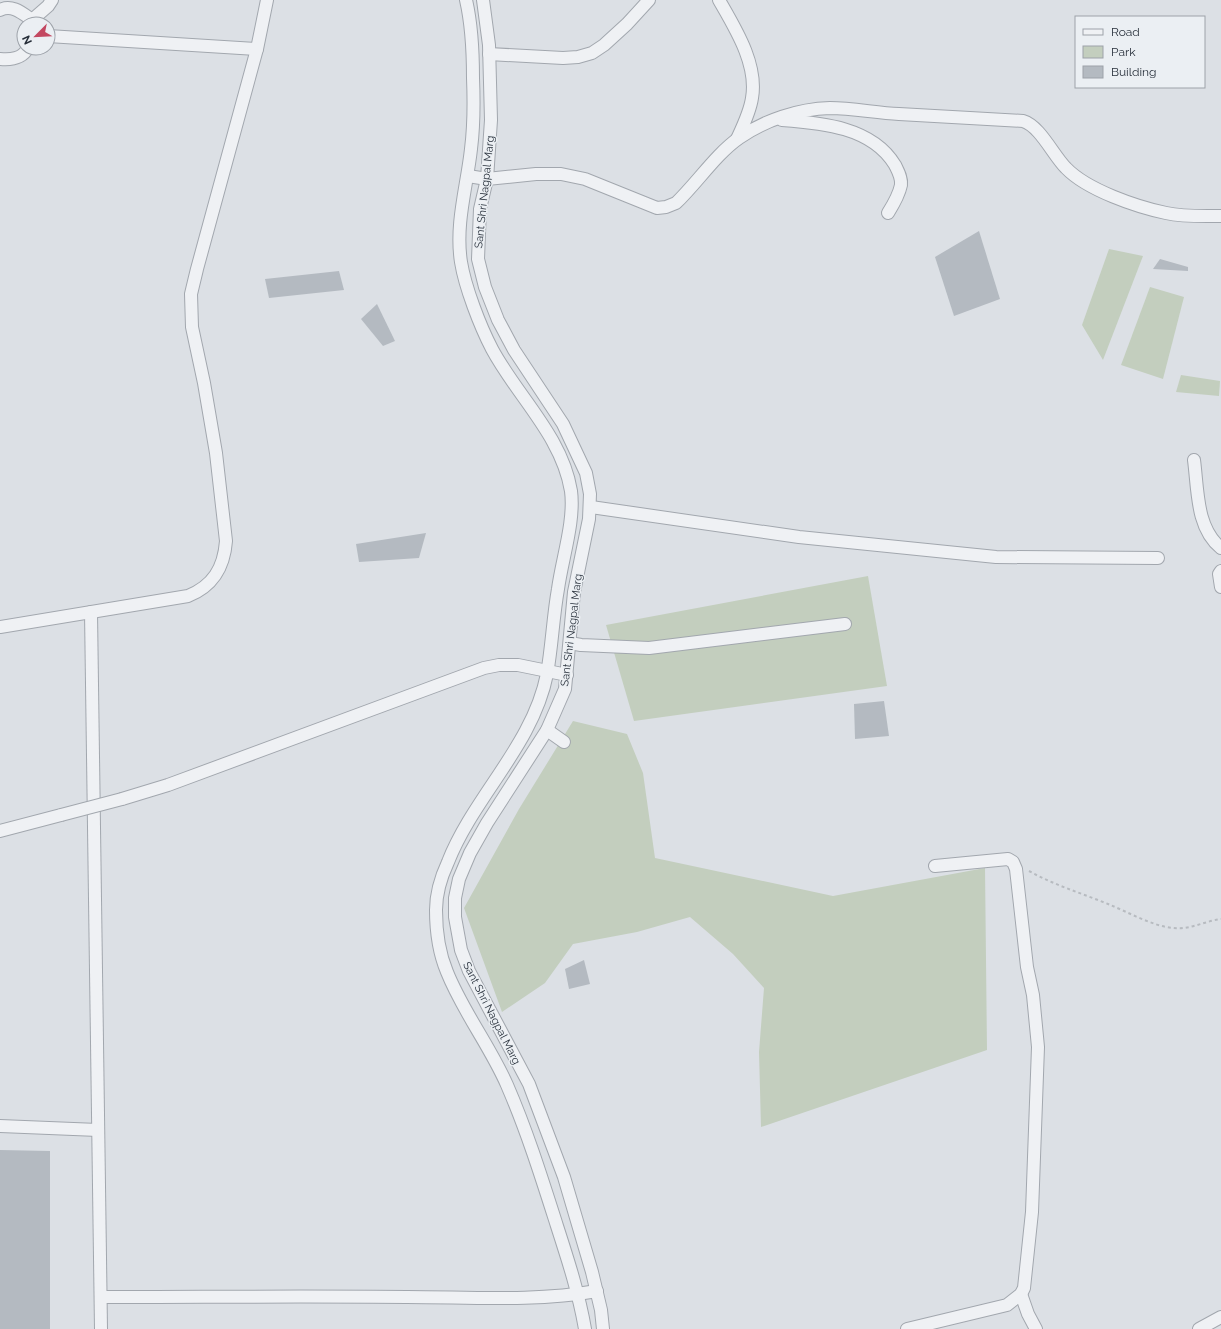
<svg xmlns="http://www.w3.org/2000/svg" width="1221" height="1329" font-family="Raleway,sans-serif">
<rect width="100%" height="100%" fill="#dce0e5"/>
<g fill="#c3cebe">
<path d="M1109,249L1143,256L1103,360L1082,325Z"/>
<path d="M1150,287L1184,297L1163,379L1121,365Z"/>
<path d="M1181,375L1220,381L1219,396L1176,392Z"/>
<path d="M868,576L887,686L634,721L606,625Z"/>
<path d="M573,721L627,734L643,773L655,858L833,896L985,868L987,1050L761,1127L759,1052L764,988L733,954L690,917L637,932L573,944L545,983L502,1012L464,908L519,809Z"/>
</g>
<g fill="#b4bac1">
<path d="M979,231L1000,299L954,316L935,257Z"/>
<path d="M1160,259L1188,267V271L1153,269Z"/>
<path d="M339,271L344,290L269,298L265,279Z"/>
<path d="M377,304L395,341L383,346L361,319Z"/>
<path d="M426,533L419,558L359,562L356,544Z"/>
<path d="M884,701L889,736L855,739L854,704Z"/>
<path d="M584,960L590,984L569,989L565,969Z"/>
<path d="M0,1150L50,1151V1329H0Z"/>
</g>
<g fill="none" stroke-linecap="round" stroke-linejoin="round">
<defs>
<g id="minor">
<path d="M466,0C472,26 473,51 473,78C474,102 474,125 471,149C467,186 455,224 461,262C465,287 480,326 492,349C517,396 562,436 571,491C575,521 562,559 558,589C553,617 552,646 547,674C533,745 474,796 448,862C441,877 436,892 436,910C436,930 439,953 447,972C463,1012 490,1046 507,1085C527,1131 542,1179 557,1226C568,1260 579,1294 585,1329"/>
<path d="M483,0L489,45L491,120L487,179L480,209L478,259L485,287L498,320L514,350L563,424L586,473L590,494L589,519L574,592L565,689L547,730L487,823L470,853L459,879L455,898V917L461,950L469,971L529,1084L564,1177L592,1272L601,1310L603,1329"/>
<path d="M719,0C735,28 758,64 752,98C750,112 743,126 737,139"/>
<path d="M0,10C12,4 22,13 32,20L33,24"/>
<path d="M32,20L48,6L52,0"/>
<path d="M48,36L257,49"/>
<path d="M489,54L563,58L578,57L592,53L604,45L627,24L649,0"/>
<path d="M0,59C11,60 22,59 28,48"/>
<path d="M782,120C822,123 872,127 895,165C898,171 902,178 901,185C899,195 893,205 888,213"/>
<path d="M468,176L487,179L536,174H561L585,179L657,208L666,207L676,203C697,183 716,154 739,138C765,120 798,109 830,108C853,108 876,113 899,114C940,116 982,119 1023,121C1040,126 1053,155 1066,168C1087,190 1137,207 1166,213C1184,217 1203,216 1221,216"/>
<path d="M1194,460C1198,490 1196,528 1221,548"/>
<path d="M591,507L799,537L996,557L1158,558"/>
<path d="M1221,571L1219,574L1221,587"/>
<path d="M91,612L101,1329"/>
<path d="M0,627L188,596C213,586 224,568 226,541L216,453L204,383L192,327L191,294L197,269L257,49L267,0"/>
<path d="M570,643L581,645L649,648L845,624"/>
<path d="M547,730L564,742"/>
<path d="M122,799L168,785L484,668L499,665H518L567,675"/>
<path d="M0,831L61,815"/>
<path d="M0,1126L98,1130"/>
<path d="M1021,1294L1028,1314L1036,1329"/>
<path d="M101,1297C203,1297 305,1296 407,1297C470,1297 534,1302 597,1291"/>
<path d="M907,1329L1007,1305L1021,1294L1024,1288L1032,1212L1038,1047L1033,995L1027,967L1016,869L1013,862L1008,859L935,866"/>
<path d="M1199,1329L1221,1317"/>
</g>
</defs>
<use href="#minor" stroke="#a2a7ae" stroke-width="14"/>
<path stroke="#b7bbc0" stroke-width="2" stroke-dasharray="3 3" stroke-linecap="butt" d="M1029,871C1054,885 1081,893 1108,904C1128,912 1152,926 1173,928C1190,930 1205,921 1221,919"/>
<use href="#minor" stroke="#eff1f4" stroke-width="12"/>
<defs>
<path id="minor-bridge" d="M61,815L122,799"/>
</defs>
<use href="#minor-bridge" stroke="#a2a7ae" stroke-width="14" stroke-linecap="butt"/>
<use href="#minor-bridge" stroke="#eff1f4" stroke-width="12"/>
</g>
<g text-anchor="middle" stroke-width="3" stroke-linejoin="round" paint-order="stroke">
<g font-size="11" fill="#272f3a" stroke="#ebeff3">
<text transform="translate(484 192) rotate(-84)" y="4">Sant Shri Nagpal Marg</text>
<text transform="translate(571 630) rotate(-83)" y="4">Sant Shri Nagpal Marg</text>
<text transform="translate(492 1013) rotate(63)" y="4">Sant Shri Nagpal Marg</text>
</g>
</g>
<rect x="1075" y="16" width="130" height="72" fill="#ebeff3" stroke="#9da2a9"/>
<rect x="1083" y="29" width="20" height="6" fill="#eff1f4" stroke="#9da2a9"/>
<text x="1111" y="36" font-size="12" fill="#272f3a">Road</text>
<rect x="1083" y="46" width="20" height="12" fill="#c3cebe" stroke="#9da2a9"/>
<text x="1111" y="56" font-size="12" fill="#272f3a">Park</text>
<rect x="1083" y="66" width="20" height="12" fill="#b4bac1" stroke="#9da2a9"/>
<text x="1111" y="76" font-size="12" fill="#272f3a">Building</text>
<g transform="translate(36 36) rotate(246)"><circle r="19" fill="#ebeff3" stroke="#9da2a9"/>
<path d="M0-3L7 15L0 10L-7 15Z" fill="#c34861"/>
<text y="-6" font-size="11" font-weight="bold" text-anchor="middle" fill="#272f3a">N</text>
</g>
</svg>
